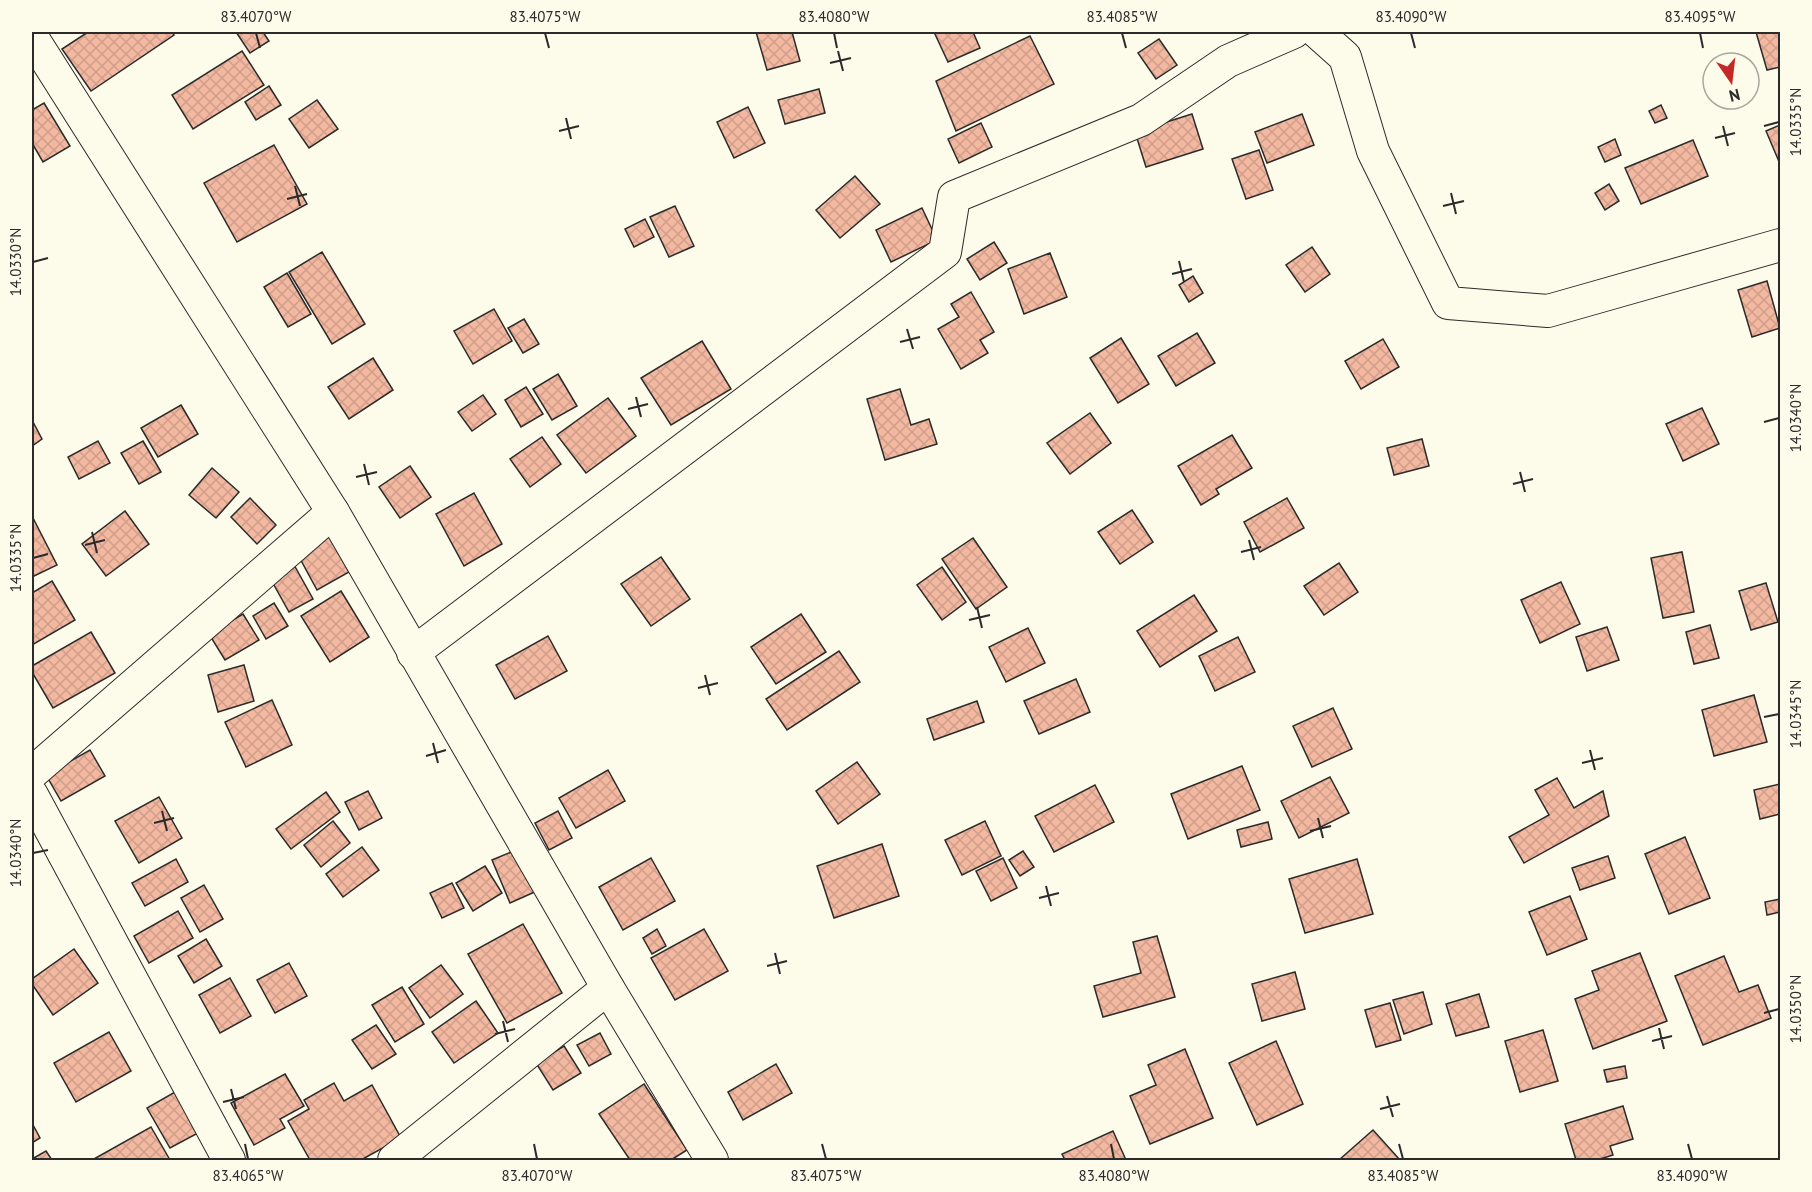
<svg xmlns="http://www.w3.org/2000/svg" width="1812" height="1192" font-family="'PT Sans',sans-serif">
<defs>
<pattern id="building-cross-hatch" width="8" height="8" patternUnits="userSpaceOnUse" patternTransform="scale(1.5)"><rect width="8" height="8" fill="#f2b8a0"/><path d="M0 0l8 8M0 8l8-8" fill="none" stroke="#d09e8a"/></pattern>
</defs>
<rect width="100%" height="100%" fill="#fdfbea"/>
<g fill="url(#building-cross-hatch)" stroke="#2b2b2b" stroke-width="1.5">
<path d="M88,32H172L174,35L91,91L62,49Z"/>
<path d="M236,32H263L269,41L250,53Z"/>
<path d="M756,32H792L800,61L767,70Z"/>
<path d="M934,32H973L980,48L948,62Z"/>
<path d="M1756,32H1780V67L1767,70Z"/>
<path d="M1030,36L1054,84L956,131L936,81Z"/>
<path d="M1159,39L1177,65L1156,79L1138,53Z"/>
<path d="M242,51L264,85L193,129L172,95Z"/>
<path d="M269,86L281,105L256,120L245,102Z"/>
<path d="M819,89L825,113L785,124L778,100Z"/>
<path d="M317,100L338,129L309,148L289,119Z"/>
<path d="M44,103L70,146L43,162L32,143V110Z"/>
<path d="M1661,105L1667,118L1655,123L1649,111Z"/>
<path d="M748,107L765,143L734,158L717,122Z"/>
<path d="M1192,114L1203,149L1146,167L1135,132Z"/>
<path d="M1302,114L1314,145L1267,163L1255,132Z"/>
<path d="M981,123L992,147L959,163L948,139Z"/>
<path d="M1780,125V164L1766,131Z"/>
<path d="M1615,139L1621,155L1605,162L1598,147Z"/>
<path d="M1693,140L1708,176L1641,204L1625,168Z"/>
<path d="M274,145L307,204L237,242L204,183Z"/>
<path d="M1259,150L1273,190L1246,199L1232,159Z"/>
<path d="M855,176L880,204L840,238L816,210Z"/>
<path d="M1609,184L1619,201L1605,210L1595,193Z"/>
<path d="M675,206L694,246L669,257L650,217Z"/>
<path d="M922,208L937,240L891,262L876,230Z"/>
<path d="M645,219L654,237L634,247L625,229Z"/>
<path d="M994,242L1007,263L980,280L967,259Z"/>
<path d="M1312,247L1330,274L1305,292L1286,265Z"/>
<path d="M322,252L365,324L332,344L289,272Z"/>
<path d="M1050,253L1067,297L1024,314L1008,269Z"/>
<path d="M287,273L311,314L288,327L264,287Z"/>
<path d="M1193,276L1203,293L1189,302L1179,285Z"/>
<path d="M1767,281L1780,328L1752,337L1738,290Z"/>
<path d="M971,292L994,332L980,340L988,353L961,369L938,329L959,317L951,304Z"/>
<path d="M494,309L512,341L473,364L454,331Z"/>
<path d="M524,319L539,344L523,353L508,328Z"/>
<path d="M1197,333L1215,363L1176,386L1158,356Z"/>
<path d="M1121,338L1149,384L1118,403L1090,358Z"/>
<path d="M1383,339L1399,367L1361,389L1345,361Z"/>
<path d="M702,341L731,389L671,425L641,378Z"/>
<path d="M373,358L393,390L349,419L328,387Z"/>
<path d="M558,374L577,406L552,420L533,389Z"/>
<path d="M526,387L543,414L521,427L505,400Z"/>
<path d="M900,389L911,425L929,419L937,444L885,460L867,399Z"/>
<path d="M483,395L496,414L472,431L458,412Z"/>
<path d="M608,398L636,436L586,473L557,435Z"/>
<path d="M181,405L198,434L158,457L141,428Z"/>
<path d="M1702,408L1719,444L1683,461L1666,424Z"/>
<path d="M1090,413L1111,443L1070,474L1047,443Z"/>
<path d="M32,420L42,439L32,446Z"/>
<path d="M1232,435L1252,468L1216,489L1219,494L1201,505L1178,466Z"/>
<path d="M542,437L561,464L530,487L510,459Z"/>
<path d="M1422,439L1429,466L1394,475L1387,448Z"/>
<path d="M98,441L110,463L79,479L68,457Z"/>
<path d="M143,441L161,472L139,484L121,453Z"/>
<path d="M410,466L431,497L400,518L379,487Z"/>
<path d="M212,468L239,492L216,518L189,495Z"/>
<path d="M474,493L502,544L464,566L436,514Z"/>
<path d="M250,498L276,525L257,544L231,517Z"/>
<path d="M1287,498L1304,528L1260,552L1244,522Z"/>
<path d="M1132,510L1153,542L1120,564L1098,532Z"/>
<path d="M125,511L149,544L106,576L82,544Z"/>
<path d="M32,516L57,565L32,577Z"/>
<path d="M329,536L349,572L317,590L297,553Z"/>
<path d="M973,538L1007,587L976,609L942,559Z"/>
<path d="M1682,552L1694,612L1663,618L1651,558Z"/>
<path d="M661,557L690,599L651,626L621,584Z"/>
<path d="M293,563L313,599L289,612L269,576Z"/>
<path d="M1339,563L1358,592L1324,615L1304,586Z"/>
<path d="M942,567L966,602L942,620L917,585Z"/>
<path d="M52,581L75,620L32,645V593Z"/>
<path d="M1561,582L1580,624L1540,643L1521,600Z"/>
<path d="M1766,583L1778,622L1751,630L1739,591Z"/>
<path d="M341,591L369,637L330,662L301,616Z"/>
<path d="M1194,595L1217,631L1160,667L1137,631Z"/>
<path d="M274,603L288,626L266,639L253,616Z"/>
<path d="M243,614L259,640L225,660L209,634Z"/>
<path d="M801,614L826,652L776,684L751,647Z"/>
<path d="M1710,625L1719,658L1694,664L1686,632Z"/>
<path d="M1607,627L1619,660L1587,671L1576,637Z"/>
<path d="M1028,628L1045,663L1006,682L989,647Z"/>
<path d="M91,632L115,673L53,708L32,672V666Z"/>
<path d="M548,636L567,671L515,699L496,665Z"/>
<path d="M1238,637L1255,672L1215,691L1199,656Z"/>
<path d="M839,651L860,682L787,730L766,699Z"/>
<path d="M244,665L254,701L218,712L208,675Z"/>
<path d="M1076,679L1090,712L1039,734L1024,701Z"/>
<path d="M1754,695L1767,742L1714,756L1702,710Z"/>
<path d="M272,700L292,745L246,767L225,722Z"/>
<path d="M977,701L984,722L934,740L927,719Z"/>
<path d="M1333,708L1352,749L1312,767L1293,726Z"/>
<path d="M90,750L105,776L61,801L46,775Z"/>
<path d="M857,762L880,794L838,824L816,791Z"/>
<path d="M1242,766L1260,810L1188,839L1171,794Z"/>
<path d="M608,770L625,801L576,828L559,798Z"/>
<path d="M1330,777L1349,813L1299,838L1281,801Z"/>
<path d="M1557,778L1574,808L1603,791L1609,816L1524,863L1509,837L1549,815L1535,790Z"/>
<path d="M1780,784V814L1760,819L1754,790Z"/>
<path d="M1095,785L1114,822L1054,852L1035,816Z"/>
<path d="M368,791L382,818L359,830L345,802Z"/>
<path d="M326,792L340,812L291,849L276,829Z"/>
<path d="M159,797L182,838L139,863L115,821Z"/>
<path d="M558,811L572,838L549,850L535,823Z"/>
<path d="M333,821L350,843L321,867L304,845Z"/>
<path d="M985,821L1001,856L962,875L945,840Z"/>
<path d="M1268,822L1272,839L1241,847L1237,830Z"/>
<path d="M1685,837L1710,898L1669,914L1645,854Z"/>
<path d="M882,844L899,896L834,918L817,866Z"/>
<path d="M362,847L379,870L343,897L326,874Z"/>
<path d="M521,848L539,890L510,903L492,860Z"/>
<path d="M1023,851L1034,867L1020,876L1009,860Z"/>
<path d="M1608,856L1615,878L1580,890L1572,868Z"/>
<path d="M651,858L675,901L623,930L599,887Z"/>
<path d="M1003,858L1017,888L991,901L976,871Z"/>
<path d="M176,859L188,882L145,906L132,883Z"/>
<path d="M1357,859L1373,914L1305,933L1289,879Z"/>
<path d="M485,866L502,893L473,911L456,883Z"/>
<path d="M452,883L464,908L442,918L430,893Z"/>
<path d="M204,885L223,919L200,932L181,898Z"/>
<path d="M1570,896L1587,939L1547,955L1529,912Z"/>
<path d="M1780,899V912L1767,915L1765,902Z"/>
<path d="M178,911L193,938L149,963L134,936Z"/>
<path d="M523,924L562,993L507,1023L468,954Z"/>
<path d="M657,929L666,946L652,954L643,938Z"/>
<path d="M704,929L728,971L675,1000L651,958Z"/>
<path d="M1157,936L1175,997L1103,1017L1094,986L1141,973L1133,942Z"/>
<path d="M206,939L222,966L194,983L178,956Z"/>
<path d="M74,949L98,983L53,1015L32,984V979Z"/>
<path d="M1640,953L1667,1021L1593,1049L1575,999L1599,990L1592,971Z"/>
<path d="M1724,956L1739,992L1758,985L1771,1018L1703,1045L1675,976Z"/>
<path d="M289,963L307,996L275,1013L257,980Z"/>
<path d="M441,965L463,994L430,1018L409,988Z"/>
<path d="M1295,972L1305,1009L1262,1021L1252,984Z"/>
<path d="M230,978L251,1016L220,1033L199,995Z"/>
<path d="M402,987L424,1024L395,1042L372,1005Z"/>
<path d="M1423,992L1432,1024L1404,1034L1393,1000Z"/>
<path d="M1479,994L1489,1027L1456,1036L1446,1004Z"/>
<path d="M476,1001L498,1033L454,1063L432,1032Z"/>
<path d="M1390,1003L1401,1040L1376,1047L1365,1010Z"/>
<path d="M376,1025L396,1054L372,1069L352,1040Z"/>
<path d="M1543,1030L1558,1081L1520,1092L1505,1041Z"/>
<path d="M109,1032L131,1071L76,1102L54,1063Z"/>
<path d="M600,1033L611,1054L589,1066L577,1045Z"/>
<path d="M1276,1041L1303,1104L1257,1125L1229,1063Z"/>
<path d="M564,1046L581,1073L553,1090L536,1063Z"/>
<path d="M1185,1049L1213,1118L1150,1144L1130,1096L1156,1085L1148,1065Z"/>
<path d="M776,1064L792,1093L743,1120L728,1092Z"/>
<path d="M1625,1066L1627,1078L1607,1082L1604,1070Z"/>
<path d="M285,1074L304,1106L280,1119L285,1128L254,1145L231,1103Z"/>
<path d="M334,1083L344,1101L372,1085L401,1138L361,1160H310L288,1121L309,1109L304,1100Z"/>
<path d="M644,1084L687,1150L671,1160H630L599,1114Z"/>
<path d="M175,1092L198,1133L170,1148L147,1108Z"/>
<path d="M1623,1106L1633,1139L1610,1146L1613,1155L1597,1160H1576L1565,1124Z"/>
<path d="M32,1123L40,1138L32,1143Z"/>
<path d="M151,1127L170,1160H92Z"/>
<path d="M1373,1130L1400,1160H1339Z"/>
<path d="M1113,1131L1126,1160H1065L1062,1154Z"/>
<path d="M46,1151L52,1160H32V1159Z"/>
</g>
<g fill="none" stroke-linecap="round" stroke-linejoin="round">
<defs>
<g id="minor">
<path d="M1317,32L1345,57L1373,151L1448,303L1548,311L1780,245"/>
<path d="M32,37L333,512L608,988L712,1160"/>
<path d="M413,653L945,252L954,197L1141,120L1228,61L1294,32"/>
<path d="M32,773L333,512"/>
<path d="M32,795L229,1160"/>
<path d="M394,1160L608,988"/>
</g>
</defs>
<use href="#minor" stroke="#2b2b2b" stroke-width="34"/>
<use href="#minor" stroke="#fdfbea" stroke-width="32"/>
</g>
<path fill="none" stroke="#2b2b2b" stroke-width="2" d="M256,33L260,48M545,33L549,48M834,33L837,48M1122,33L1126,48M1411,33L1415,48M1700,33L1703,48M838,51L843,71M830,63L851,58M566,118L571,139M1723,126L1728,146M1764,126L1779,122M559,131L579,126M1715,138L1735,133M295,186L300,206M1451,193L1456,214M287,199L307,194M1443,206L1464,201M1179,261L1184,282M33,262L48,258M1172,274L1192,269M907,329L913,349M900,342L920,337M636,397L641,417M628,409L648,404M1764,422L1779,418M364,464L369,485M1520,472L1525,492M356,477L377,472M1513,484L1533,479M92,532L97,553M1249,540L1254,560M85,545L105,540M1241,552L1261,547M33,558L48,554M977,607L982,628M969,620L990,615M705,675L710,695M698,688L718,683M1764,717L1779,714M433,743L438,763M1590,750L1595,770M426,756L446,750M1582,763L1603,758M162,811L167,831M1318,818L1323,838M154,823L174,818M1310,831L1331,826M33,853L48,850M1046,886L1051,906M1039,898L1059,893M775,953L780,974M767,966L787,961M1764,1013L1779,1009M503,1021L508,1042M1659,1028L1664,1049M495,1034L515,1029M1652,1041L1672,1036M231,1089L236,1109M1387,1096L1393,1117M223,1102L244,1097M1380,1109L1400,1104M245,1144L248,1159M534,1144L537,1159M822,1144L826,1159M1111,1144L1114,1159M1399,1144L1403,1159M1688,1144L1692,1159"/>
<rect width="1812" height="1192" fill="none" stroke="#fdfbea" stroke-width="66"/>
<g transform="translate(1731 81) rotate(166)"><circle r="28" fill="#fdfbea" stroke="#a9a89e" stroke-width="1.5"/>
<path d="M0-4.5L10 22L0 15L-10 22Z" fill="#c62828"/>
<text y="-9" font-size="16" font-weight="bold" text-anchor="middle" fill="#2b2b2b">N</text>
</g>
<rect x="33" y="33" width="1746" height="1126" fill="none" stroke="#2b2b2b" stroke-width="2"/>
<g font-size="15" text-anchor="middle" fill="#2b2b2b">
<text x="256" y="22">83.4070°W</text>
<text x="545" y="22">83.4075°W</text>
<text x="834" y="22">83.4080°W</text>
<text x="1122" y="22">83.4085°W</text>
<text x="1411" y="22">83.4090°W</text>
<text x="1700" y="22">83.4095°W</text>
<text transform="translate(1796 122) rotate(-90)" y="5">14.0335°N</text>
<text transform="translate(16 262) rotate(-90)" y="5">14.0330°N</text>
<text transform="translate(1796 418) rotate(-90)" y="5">14.0340°N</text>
<text transform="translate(16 558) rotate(-90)" y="5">14.0335°N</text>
<text transform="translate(1796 714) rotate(-90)" y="5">14.0345°N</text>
<text transform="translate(16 853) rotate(-90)" y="5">14.0340°N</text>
<text transform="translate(1796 1009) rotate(-90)" y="5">14.0350°N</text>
<text x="248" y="1181">83.4065°W</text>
<text x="537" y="1181">83.4070°W</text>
<text x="826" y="1181">83.4075°W</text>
<text x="1114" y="1181">83.4080°W</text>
<text x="1403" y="1181">83.4085°W</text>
<text x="1692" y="1181">83.4090°W</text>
</g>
</svg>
